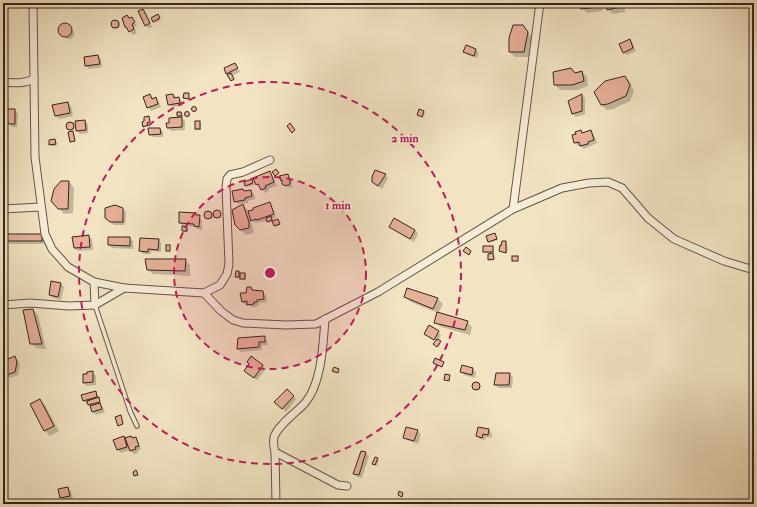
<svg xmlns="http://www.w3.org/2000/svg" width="757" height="507" font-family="'IM FELL Double Pica',serif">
<rect width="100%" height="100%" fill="#f2e4c3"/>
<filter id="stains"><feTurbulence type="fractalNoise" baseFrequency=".005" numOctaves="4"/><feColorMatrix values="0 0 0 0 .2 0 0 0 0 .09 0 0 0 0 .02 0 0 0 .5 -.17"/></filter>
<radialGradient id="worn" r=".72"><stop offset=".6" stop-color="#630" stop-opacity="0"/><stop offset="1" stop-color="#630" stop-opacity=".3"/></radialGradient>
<g fill="#0003">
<path d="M3,3L8,4L6,14H3Z"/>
<path d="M580,3H606L602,11L587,13L582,8Z"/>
<path d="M607,3H625V12L613,14L608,9Z"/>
<path d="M142,10L146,13L152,27L149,28L145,25Z"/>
<path d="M127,16L130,19L132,18L137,26L134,27L137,33L133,35L130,31Z"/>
<path d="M159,17L161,20L155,23L152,19Z"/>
<circle cx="116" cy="25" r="4"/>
<path d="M63,25H67L74,32V36L71,39H67L60,32V28Z"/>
<path d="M522,26L533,38L529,57H515L510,52Z"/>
<path d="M630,40L633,44L636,51L627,55L623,52Z"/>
<path d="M476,50L479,53L477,58L468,55L464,52Z"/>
<path d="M98,56L101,59L102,67L89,69L86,66Z"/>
<path d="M235,64L240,72L232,76L235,80L233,81L227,73Z"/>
<path d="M571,69L575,73L582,72L587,77L588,86L577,90H560L555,85L554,72Z"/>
<path d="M625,77L630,82L634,91L630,101L613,109L607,110L601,105Z"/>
<path d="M3,87L7,90L6,95L9,99L8,104H5V110H15L18,113L17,127H12L10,124H3Z"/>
<path d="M173,95L182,101L183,106L172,107L169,104Z"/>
<path d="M582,95L585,98V114L576,117L573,114L569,101Z"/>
<path d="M150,96L159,102L161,107L151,111L148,107Z"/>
<path d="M67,103L71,106L73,116L59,119L56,116Z"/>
<path d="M424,111L425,113L423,118L418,115Z"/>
<path d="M181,113L183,117H180L185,121V130L171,131L168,127L170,124L181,118L178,116Z"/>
<path d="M186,113L190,115L189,117L186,115Z"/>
<path d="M149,117L151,123L148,124V127H145L144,126Z"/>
<path d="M84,121L88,124V133L80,134L77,131Z"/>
<path d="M200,122L201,123V130H197L196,128Z"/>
<circle cx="71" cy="127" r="3.5"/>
<path d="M160,129L163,132V137H153L150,134Z"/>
<path d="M581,131L583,133L591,131L594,135L597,143L584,149L580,146H578L575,143L573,136Z"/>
<path d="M55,140L57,146H52L50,145Z"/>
<path d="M376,172L385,175L388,178L382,189L373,182Z"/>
<path d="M270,173L273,176L277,186L268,189L269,191L265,193L257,184Z"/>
<path d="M287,175L291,178L292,187L290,188L285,185Z"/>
<path d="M252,180L254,185L247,187L246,186Z"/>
<path d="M61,182H69L74,188L73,213L64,214L59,208Z"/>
<path d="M251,191L254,194L255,199L248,201V203L238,204L235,201L245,192Z"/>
<path d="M269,203L272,207L276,217L272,219L273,221L278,220L280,225L276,227L273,221L269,223L267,221L255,223L250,218L254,233L246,235L236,225L243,205L249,212Z"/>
<path d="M122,209L126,212L125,225H114L106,218Z"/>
<circle cx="218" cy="215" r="3.5"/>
<path d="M207,212L212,214L213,218L211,219L206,216Z"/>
<path d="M196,214L202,220V230L198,229L195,227L185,226L188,229V232H184L183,231V226L180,223Z"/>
<path d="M394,220L415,230L418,234L414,242L390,227Z"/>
<path d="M41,235L44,238V244H10L7,241Z"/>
<path d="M88,236L92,239L93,250L78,251L74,248V237Z"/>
<path d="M496,236L498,240L490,243L487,237Z"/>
<path d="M109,238H130L133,241V249L112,248L109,245Z"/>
<path d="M158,240L161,243V252L151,251V254H143L140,251Z"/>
<path d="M506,242L508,249L507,253L501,252L500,251Z"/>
<path d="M493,247L494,252L486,253L484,251Z"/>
<path d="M493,254L495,260L491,261L489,259Z"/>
<path d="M185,260L190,265V276L153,274L147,269Z"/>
<path d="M238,272L246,275V280H242L236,277Z"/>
<path d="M60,283L64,287L61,300L53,298L50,295Z"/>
<path d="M251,288L254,291L262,292L266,295L267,302L259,303L260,305H257V307H251L249,305H246L242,302Z"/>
<path d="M408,289L438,299L443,304L438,314L467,322L472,327L470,335L441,327L436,322L438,313L411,302L405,297Z"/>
<path d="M33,310L38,315L46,349L36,348L31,343Z"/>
<path d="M438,332L441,335L438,341L441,343L439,347L436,345V341L425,334Z"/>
<path d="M264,337L267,341L268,345H262V350L241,352L238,349Z"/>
<path d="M3,338L7,341L9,353L3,355Z"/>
<path d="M15,357L18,360L20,366L18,375L10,378L7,375L3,377V359L8,360Z"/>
<path d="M251,357L266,369L257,380L248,374Z"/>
<path d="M462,366L473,369L476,372L475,378L464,375L461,372Z"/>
<path d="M92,372L96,376V385L87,386L84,383L88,375Z"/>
<path d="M509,374L513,377L512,388H499L495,385Z"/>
<circle cx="477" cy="387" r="3.5"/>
<path d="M287,390L296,399L286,412L276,402Z"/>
<path d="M95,392L98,395L101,403L100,404L103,407L105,412L96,415L93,412L89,403L87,404L84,401Z"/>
<path d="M40,400L45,405L59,431L50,436L45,431L31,405Z"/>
<path d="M489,430L492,434L491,438L486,437L485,440L480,439L477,436Z"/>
<path d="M417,431L421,434L418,444L407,440L404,437Z"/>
<path d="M123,437L125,439L131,437L133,439L135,438L138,442L141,449L138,451V453L134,454L130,450L121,453L118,450Z"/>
<path d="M362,452L366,453L369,456L362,478L358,477L354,474Z"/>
<path d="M377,459L379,460L377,466L374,465Z"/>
<path d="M68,488L71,491L73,499L64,500L61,497Z"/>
</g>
<g fill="#e7b098" stroke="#35241e">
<path d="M579,3H599L597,7L581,9Z"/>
<path d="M606,3H620V7L607,10Z"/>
<path d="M143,9L150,23L145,26L138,11Z"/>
<path d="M158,14L160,18L153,22L151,18Z"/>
<path d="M127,15L129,18L132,17L135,22L132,24L134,29L129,32L126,27H125L122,18Z"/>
<circle cx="115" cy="24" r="4"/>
<circle cx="65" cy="30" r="7"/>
<path d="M513,25H523L528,32L524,52H509V38Z"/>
<path d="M630,39L633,48L623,53L619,44Z"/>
<path d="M466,45L476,49L474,56L463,52Z"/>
<path d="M98,55L100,64L85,66L84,57Z"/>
<path d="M235,63L238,68L226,74L224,68Z"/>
<path d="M571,68L575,73L582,71L584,81L572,85H554L553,72Z"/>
<path d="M231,73L234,79L231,81L227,75Z"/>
<path d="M625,76L630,85L626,96L608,104L601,105L594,92L605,81Z"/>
<path d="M184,93H189V99L183,98Z"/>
<rect x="3" y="94" width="3" height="7"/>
<path d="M150,94L152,99L156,97L158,104L147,108L143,97Z"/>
<path d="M173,94L174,98L179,97L180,103L168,105L166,95Z"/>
<path d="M582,94V111L572,114L568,101Z"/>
<path d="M68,102L70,113L55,116L52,105Z"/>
<circle cx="194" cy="109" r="2.5"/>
<path d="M3,109H15V124H8V121H3Z"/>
<path d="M419,109L424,111L422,117L417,115Z"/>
<circle cx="187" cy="114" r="2.5"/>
<path d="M177,112H181L182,116H177Z"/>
<path d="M149,116L150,122L147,123L148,125L143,127L142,122L144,121V117Z"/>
<path d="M182,117V127L167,128L166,123H169V118Z"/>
<path d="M85,120L86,130L76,131L75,121Z"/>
<rect x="195" y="121" width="5" height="8"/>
<circle cx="70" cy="126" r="4"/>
<path d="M290,123L295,130L292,133L287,126Z"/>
<path d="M148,128H160L161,134L149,135Z"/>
<path d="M581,130L582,133L591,130L594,140L588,142V144L580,146L579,142L574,143L572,135L576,134L575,132Z"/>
<path d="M73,131L75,141L70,142L68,132Z"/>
<path d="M55,139L56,144L49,145V140Z"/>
<path d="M276,169L279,173L275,176L272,172Z"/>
<path d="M375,170L386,174L378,186L372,182V177Z"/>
<path d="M270,171L274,182L265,186L266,188L261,190L258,184L256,185L253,178Z"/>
<path d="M288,174L290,182V184L286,186L282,184V180L281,181L279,176Z"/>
<path d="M252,179L253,183L245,186L244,182Z"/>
<path d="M61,181H69L68,209H58L51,201L54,189Z"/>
<path d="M243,189L244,191L251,190L252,196L245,198V200L234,202L232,191Z"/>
<path d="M270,202L274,214L257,220L256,219L251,221L248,211L253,210V208Z"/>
<path d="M243,204L249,222V228L240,230L235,225L232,210Z"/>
<path d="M115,205L123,208V222H110L105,218V208Z"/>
<circle cx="217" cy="214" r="4"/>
<circle cx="208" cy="215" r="4"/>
<path d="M179,212L196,213V215H200L199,227L194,226V224L179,223Z"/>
<path d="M271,216L272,220L267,222L266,218Z"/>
<path d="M394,218L415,230L410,239L389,227Z"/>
<path d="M278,219L280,224L274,226L272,221Z"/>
<path d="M182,226L187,227V231H182Z"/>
<path d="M495,233L497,239L488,242L486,236Z"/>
<rect x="6" y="234" width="36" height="7"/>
<path d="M89,235L90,247L74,248L72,237Z"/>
<path d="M108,237H130V246L108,245Z"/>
<path d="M140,238L159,239L158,250L148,249V252L139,251Z"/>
<path d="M502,241H506V253L499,251L500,245L501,246Z"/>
<rect x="166" y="245" width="4" height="6"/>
<rect x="483" y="246" width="10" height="6"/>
<path d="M466,247L471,251L469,255L463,251Z"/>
<path d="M493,253L494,259L488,260V254Z"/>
<rect x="512" y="256" width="6" height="5"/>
<path d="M145,259H186L185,271L147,270Z"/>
<path d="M236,271H239V277H235Z"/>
<rect x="240" y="273" width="5" height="6"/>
<path d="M51,281L61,283L58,297L49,295Z"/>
<path d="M247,287H251L252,290L263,291L264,299L257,300V302H254V304L247,305V301L242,302L240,293H246Z"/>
<path d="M407,288L438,298L433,309L404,297Z"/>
<path d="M33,309L42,344H30L23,310Z"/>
<path d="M437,312L468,321L465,330L434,323Z"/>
<path d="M429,325L439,331L434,340L424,334Z"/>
<path d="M4,336L7,350L3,351V337Z"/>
<path d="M265,336V342H259V347L237,349L238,338Z"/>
<path d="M437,339L441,341L437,347L433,344Z"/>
<path d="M15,356L17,362L15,372L6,375L3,373V357L8,359Z"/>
<path d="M251,356L263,365L254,378L244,371L249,364L247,362Z"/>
<path d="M435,358L444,362L442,367L433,363Z"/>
<path d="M462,365L473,368L472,375L460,372Z"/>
<path d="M334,367L339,369L338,373L332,371Z"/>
<path d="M93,371V382L83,383V374H87V372Z"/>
<path d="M496,373H510L509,385H494Z"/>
<path d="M445,374L450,375L449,381L444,380Z"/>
<circle cx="476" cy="386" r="4"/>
<path d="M287,389L294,396L282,409L274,402Z"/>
<path d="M96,391L97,397L83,401L81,395Z"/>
<path d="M99,397L100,402L88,405L87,401Z"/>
<path d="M40,399L54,426L44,431L30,404Z"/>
<path d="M100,403L102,409L92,412L90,406Z"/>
<path d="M121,415L123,424L118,426L115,417Z"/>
<path d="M406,427L418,430L414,441L403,438Z"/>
<path d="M478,427L489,429L488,435L483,434L482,438L476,436Z"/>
<path d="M124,436L127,447L117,450L113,440Z"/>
<path d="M131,436L132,438L136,437L139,446L135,447L136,449L130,451L125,438Z"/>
<path d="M361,451L366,452L359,475L353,474Z"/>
<path d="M375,457L378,458L375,465L372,464Z"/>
<path d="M136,470L138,475L134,476L133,472Z"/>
<path d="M68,487L70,496L60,498L58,489Z"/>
<path d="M399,491L403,493L402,497L398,495Z"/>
</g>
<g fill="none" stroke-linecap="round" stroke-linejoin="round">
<defs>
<path id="service" d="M95,305L130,411L137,426"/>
<g id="minor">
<path d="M3,82C15,83 23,84 34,79"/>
<path d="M3,209L41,207"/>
<path d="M513,209L562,188L589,183L608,182L622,188L648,218L674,239L724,261L754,270"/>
<path d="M94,282L95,305"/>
<path d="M124,288L204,293L220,285L227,274L229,264L226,187L227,179L230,175L243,172L270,160"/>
<path d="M204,293L221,311L233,320L243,323L286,325L316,324L378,292L513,209L540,3"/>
<path d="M3,305L30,303L69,306L95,305L124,288L94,282L68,267L52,249L45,234L35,157L33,3"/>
<path d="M325,319C323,344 322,383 305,403C297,412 278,425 274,437C273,442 274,448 275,452L338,485L347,486"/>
<path d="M275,452L276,504"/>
</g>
</defs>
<use href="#service" stroke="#645447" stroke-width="5.5"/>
<use href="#minor" stroke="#645447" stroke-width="9"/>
<use href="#service" stroke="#f7edd8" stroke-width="3.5"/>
<use href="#minor" stroke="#f7edd8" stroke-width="7"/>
</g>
<circle cx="270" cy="273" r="96" fill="#c2185b" fill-opacity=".12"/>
<g fill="none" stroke="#c2185b" stroke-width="2" stroke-dasharray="7 5">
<circle cx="270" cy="273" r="96"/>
<circle cx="270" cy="273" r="191"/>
</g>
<circle cx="270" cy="273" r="6" fill="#c2185b" stroke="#f7edd8" stroke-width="2"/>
<g font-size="12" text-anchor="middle" font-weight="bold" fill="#c2185b" stroke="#f7edd8" stroke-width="3" stroke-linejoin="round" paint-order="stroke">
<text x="405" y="142">2 min</text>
<text x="338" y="209">1 min</text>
</g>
<rect width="757" height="507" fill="none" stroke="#f2e4c3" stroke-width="16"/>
<rect x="4" y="4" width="749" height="499" fill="none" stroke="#35241e" stroke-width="2"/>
<rect x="8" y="8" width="741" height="491" fill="none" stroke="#35241e"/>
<rect width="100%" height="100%" filter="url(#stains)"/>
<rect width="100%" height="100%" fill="url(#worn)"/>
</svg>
